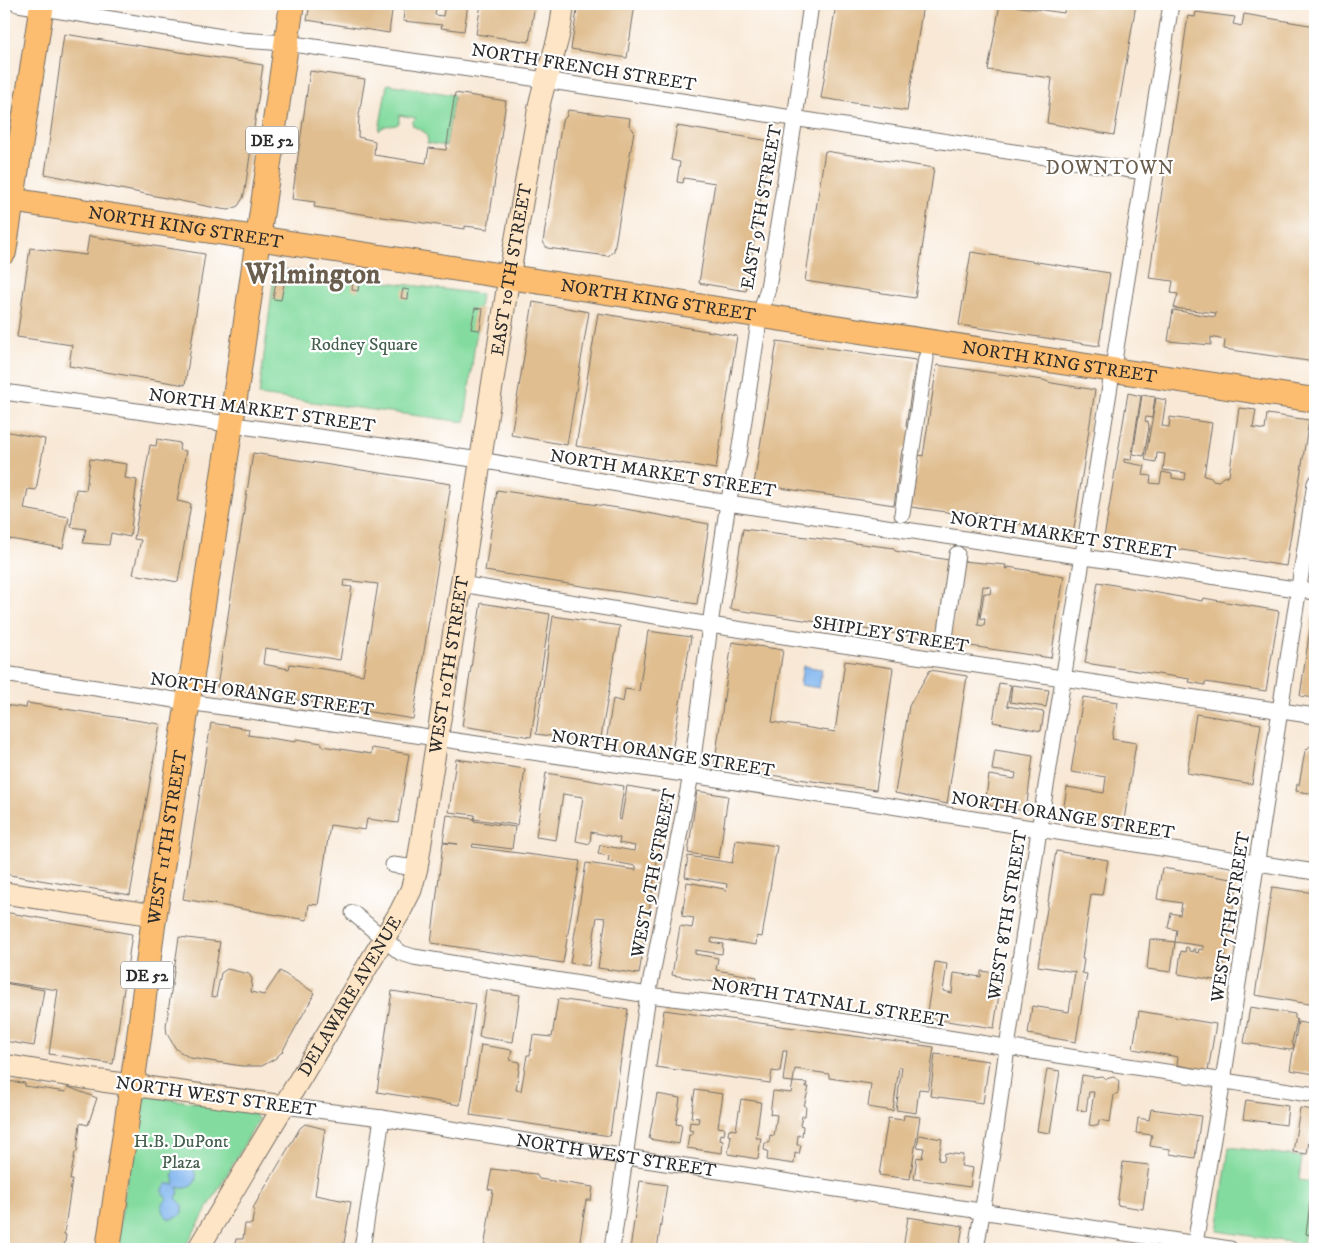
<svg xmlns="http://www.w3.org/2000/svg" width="1319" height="1253" font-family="'IM FELL DW Pica',serif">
<rect width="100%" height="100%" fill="#fff"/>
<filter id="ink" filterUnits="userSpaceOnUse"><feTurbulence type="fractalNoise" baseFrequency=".02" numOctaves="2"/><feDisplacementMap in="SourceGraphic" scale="10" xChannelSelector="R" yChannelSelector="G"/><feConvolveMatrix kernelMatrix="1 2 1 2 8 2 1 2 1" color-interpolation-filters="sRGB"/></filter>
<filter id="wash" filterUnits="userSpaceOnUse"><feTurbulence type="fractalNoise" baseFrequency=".0096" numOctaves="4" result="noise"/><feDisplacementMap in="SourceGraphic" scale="20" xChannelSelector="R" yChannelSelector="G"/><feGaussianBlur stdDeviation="1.12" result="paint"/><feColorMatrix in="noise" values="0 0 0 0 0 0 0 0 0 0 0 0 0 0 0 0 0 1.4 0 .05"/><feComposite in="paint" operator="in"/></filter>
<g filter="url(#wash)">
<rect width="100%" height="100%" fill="#f8e8d5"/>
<g fill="#83db9f" stroke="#578365">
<path d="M387,84L454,95L446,146L427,143L428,141L426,133L413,126L412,122L416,118L399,115V122L398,124C390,128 387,122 379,131Z"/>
<path d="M275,268L481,294L465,422L259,395Z"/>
<path d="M144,1096L247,1109L259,1119L184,1249H116L139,1100Z"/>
<path d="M1229,1147L1302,1157L1299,1180L1312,1182L1303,1244L1217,1231Z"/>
</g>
<g fill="#81b6ef" stroke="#56708d">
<path d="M803,666L822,669L819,688L800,685Z"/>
<path d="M184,1165C204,1167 198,1194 177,1187L179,1192L176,1198L183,1205C184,1214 179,1218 170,1219C161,1215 159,1206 167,1199L163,1194V1189L166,1184H175L173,1173L179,1167Z"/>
</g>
<g id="blocks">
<g fill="#e0be90" fill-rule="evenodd">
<path d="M310,4H393L389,33L307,20Z"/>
<path d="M405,4H437L435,15L443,16L445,4H468L464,31L441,28L442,25L403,21Z"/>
<path d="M481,4H535L529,42L476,34Z"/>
<path d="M578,4H635L627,58L571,49Z"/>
<path d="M836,4H923L907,111L821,98Z"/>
<path d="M1000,4L1064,13L1065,4H1136L1114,135L1047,123L1052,78L988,70Z"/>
<path d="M1196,12L1235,17L1233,24L1242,26L1244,14L1315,26V362L1224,349L1225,340L1211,337V345L1168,341L1173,310L1215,317L1216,313L1174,308L1178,294L1171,293L1173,281L1149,278L1188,16L1195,17Z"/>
<path d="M64,34L263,65L245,190L243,198L238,206L229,210L221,209L45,174Z"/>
<path d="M310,71L365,79L359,115L358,137L375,141L374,155L426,163L429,148L446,150L455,93L506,101L488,229L465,226V229L314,207L315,202L292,199Z"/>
<path d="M568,110L630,118L629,125L634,131L614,251L608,256L547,248L543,242L562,121L566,117Z"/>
<path d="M677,126L770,141L746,291L699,283L715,183L684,178L683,183L677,182L680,162L671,160Z"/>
<path d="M825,151L934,168L915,298L805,281Z"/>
<path d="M89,236L205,254L185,385L69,366L72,345L17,337L30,248L86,255Z"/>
<path d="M971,252L1110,273L1099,346L959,325Z"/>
<path d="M277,277L285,279L281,300L273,299Z"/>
<path d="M353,281L359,282L358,291L352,290Z"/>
<path d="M403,289L409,290L408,299L401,298Z"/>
<path d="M533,302L589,312L567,445L511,435Z"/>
<path d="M475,308L483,309L480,330L471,329Z"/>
<path d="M598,313L737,336L716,469L576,446Z"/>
<path d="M777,341L916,360L906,426L913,436L912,443L902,450L894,505L754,484Z"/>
<path d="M937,365L1043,380L1052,383L1095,390L1073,535L1058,532V530L992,519L993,516L975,513V516L911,507L919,455L923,456Z"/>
<path d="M1128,393L1141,396L1131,460L1124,459V462L1145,466L1143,475L1151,476L1150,483L1160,484L1162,472L1172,474V478L1185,480L1186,473L1163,470L1165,454L1157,453L1156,462L1145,460L1156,398L1166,400L1162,426L1169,427L1170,417L1212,423L1204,476L1212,478V480L1219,481L1223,477L1229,476L1239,408L1256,410L1253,428L1265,430L1267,414L1309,420L1286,566L1104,538Z"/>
<path d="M1142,395L1155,397L1152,418L1146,417L1145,421L1148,422L1149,427L1144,456L1133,454Z"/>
<path d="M4,431L45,439L36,490L28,489L24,509L69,517L63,548L4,538Z"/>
<path d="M157,439L180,443L179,450L186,451L177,501L191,504L178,582L133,574L141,540L134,539L150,445L156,446Z"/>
<path d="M253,453L451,484L413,719L217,687ZM344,580L378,584L363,675L290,664L289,669L263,664L265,648L340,660L352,587L343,586Z"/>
<path d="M90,459L127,464L125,478L137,480L130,537L111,533L109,545L83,543L86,529L71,527L76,489L86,490Z"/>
<path d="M497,490L625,509L709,524L697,604L485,571Z"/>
<path d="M743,529L894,548L895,551L949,560L937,640L730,609Z"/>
<path d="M962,561L1006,565L1005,568L1008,569V567L1064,576L1051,658L950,643ZM983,586L991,587L990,594L984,593L980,618L985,619L984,626L978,625Z"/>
<path d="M1098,582L1202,601L1203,598L1279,611L1266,691L1205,682V685L1189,682L1190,679L1085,663Z"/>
<path d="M481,603L550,614L531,737L462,726Z"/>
<path d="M1312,615H1315V698L1300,696Z"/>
<path d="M553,616L620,626L600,743L536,734Z"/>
<path d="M648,631L691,637L672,751L663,757L605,748L613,699L623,702L625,689L639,691Z"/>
<path d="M732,642L783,650L772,722L835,732L845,661L893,668L876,790L714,767Z"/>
<path d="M930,670L967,676L947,804L895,793L909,706Z"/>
<path d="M999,683L1011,685L1007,706L1044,712L1041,731L993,722Z"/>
<path d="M1012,685L1049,690L1046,707L1010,702Z"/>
<path d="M1083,697L1118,702L1112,739L1136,743L1123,827L1062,818L1067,787L1104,793L1106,777L1071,772Z"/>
<path d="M27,703L160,724L130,895L4,874V705L26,708Z"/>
<path d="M1196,714L1261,724L1252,784L1187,773Z"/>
<path d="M211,723L249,729L248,735L296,742V739L322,743V746L371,754L372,748L409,754L398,823L367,819L365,830L330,825L318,905L309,904L307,920L183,899Z"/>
<path d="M1315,745V794L1296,791L1297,784L1299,785L1305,751L1310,746Z"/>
<path d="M995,750L1033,756L1026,811L985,805L989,775L1015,779L1016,773L992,770Z"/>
<path d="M456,759L525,769L517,825L474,819V821L515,827L512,849L473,844L472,847L580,861L563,963L431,943L443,843L458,844L443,842L447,815L474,819L475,815L449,812Z"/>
<path d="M546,773L624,786L619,819L621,820L627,786L668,793L639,974L598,968L606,918L597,917L589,966L570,963L586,863L636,870V866L608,861L609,856L598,854L600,845L634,851L635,846L619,843L620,838L591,832L590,844L576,841L583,797L563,794L556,840L536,837Z"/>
<path d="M697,791L728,796L719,858L688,853Z"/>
<path d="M736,840L777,846L762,937L757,936L756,945L712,938L711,942L723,944L722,954L695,950V954L718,958L716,970L757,977L755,989L672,975L680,926L692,928L694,918L682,916L687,882L724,889L726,892L727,884L685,877L688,856L732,863Z"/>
<path d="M1056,851L1108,860L1102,895L1091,894L1082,959H1084L1082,973L1087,974L1076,1042L1028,1034L1032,1006L1069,1012L1075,972L1038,966Z"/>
<path d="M1162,868L1232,879L1237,886L1220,981L1178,974L1181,951L1185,952L1186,947L1189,948V951L1192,952L1193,949H1196L1195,952L1198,953L1199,949L1203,950V946L1175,942L1177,930L1168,928L1171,913L1180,915L1182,903L1157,899Z"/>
<path d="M1272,887L1315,893V1005L1255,995Z"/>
<path d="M4,912L132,934L113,1064L49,1054L58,990L4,982Z"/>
<path d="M179,937L220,942L211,996L216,997L221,973L227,969L249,974L252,979L251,992L264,995L280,971L315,993L282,1052L276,1058L262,1066H242L190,1058L176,1049L167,1034L166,1026Z"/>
<path d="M1150,939L1175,942L1171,972L1147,969Z"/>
<path d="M935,962L947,964L943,991L952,993L954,973L981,977V971L1002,974L994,1028L926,1018Z"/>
<path d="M4,983L44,990L34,1046L4,1041Z"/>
<path d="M486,990L520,995L513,1042L479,1037Z"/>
<path d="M392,991L475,1004L460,1105L377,1092Z"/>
<path d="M558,999L628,1009L610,1136L470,1115L481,1045L512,1050L510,1060L520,1062L516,1090L521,1091L527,1055H530L533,1035L552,1037Z"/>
<path d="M1250,1007L1295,1014V1018L1297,1020L1292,1042L1294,1047L1290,1050L1244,1043Z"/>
<path d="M664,1010L934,1047L928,1090L919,1089L916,1113L896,1110L902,1067H899L893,1111L868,1107L871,1084L829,1078V1074L795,1069L793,1082L783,1081L787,1051H783L780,1072L772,1071L770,1083L656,1067Z"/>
<path d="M1139,1011L1216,1024L1208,1071L1177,1065L1178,1057L1133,1049Z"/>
<path d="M1298,1022L1315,1025V1074L1290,1070Z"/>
<path d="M935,1054L989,1061L983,1103L930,1096Z"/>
<path d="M1047,1069L1060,1071L1050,1133L1037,1131Z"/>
<path d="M1082,1075L1094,1077L1102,1076L1105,1079L1114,1077L1119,1081L1118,1093L1114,1095L1110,1122L1099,1120L1098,1126L1089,1125L1094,1092H1089L1086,1111L1077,1110Z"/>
<path d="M4,1081L25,1083V1086L66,1092L68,1087L97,1098L88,1125L80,1123L77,1152H75L70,1180H72L64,1234L66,1235L64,1249H4Z"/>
<path d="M793,1082L807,1083L806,1087H809L804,1106H806L805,1116H802L800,1125L803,1126L802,1136L798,1135L797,1145H801L799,1154L795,1153L794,1164L767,1160L768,1151L764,1150L765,1143H769L770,1135L774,1136L777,1115L770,1114L773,1091L791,1093Z"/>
<path d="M695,1090L723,1094L718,1127L725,1128L724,1135L721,1134L720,1140L723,1141L722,1153L687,1148L689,1135H692L693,1131L689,1130L690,1122L698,1123L699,1118L691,1117Z"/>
<path d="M657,1094L680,1098L676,1124L682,1125L679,1144L649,1139Z"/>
<path d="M741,1099L761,1102L756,1138H761L758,1159L728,1154L731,1136L728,1135L729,1129L736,1130Z"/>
<path d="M1246,1100L1288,1106L1286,1125L1243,1119Z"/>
<path d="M1300,1108L1314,1110L1307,1154L1293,1152Z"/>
<path d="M1151,1109L1201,1116L1195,1158L1170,1154V1149L1150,1146L1152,1135L1136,1133L1138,1118L1149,1120Z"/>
<path d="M904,1115L920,1117L910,1179L879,1175L888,1118L903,1120Z"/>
<path d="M305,1124L325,1129L315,1195L351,1202L343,1249H234L236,1239H243L245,1224H252L254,1209L253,1208L300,1128Z"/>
<path d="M919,1135L942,1139L938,1160L944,1161L945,1153L963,1155L961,1166L973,1168L970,1187L914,1179L917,1157L922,1158L924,1148L917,1147Z"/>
<path d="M1123,1162L1149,1165L1143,1209L1117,1205Z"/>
<path d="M492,1169L536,1174L539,1179L593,1187L591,1200H586L579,1247L585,1249H484L493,1190L488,1189Z"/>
<path d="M640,1181L667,1185L657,1249H630Z"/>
<path d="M1313,1182H1315V1236L1306,1234Z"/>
<path d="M908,1217L963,1226L959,1249H903Z"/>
<path d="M1112,1246L1124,1248V1249H1111Z"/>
</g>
</g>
</g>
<g filter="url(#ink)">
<use href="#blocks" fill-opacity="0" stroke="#736d66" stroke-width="1"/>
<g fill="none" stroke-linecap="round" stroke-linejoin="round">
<defs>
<g id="street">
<path d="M18,4L241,40L286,43L525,77L1144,172"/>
<path d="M4,392L480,460L728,503L1315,592"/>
<path d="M902,514L926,358"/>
<path d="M461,584L710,625L1315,716"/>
<path d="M944,645L957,554"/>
<path d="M4,674L188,702L691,775L1315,872"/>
<path d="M393,865L417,868"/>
<path d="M353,913L401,953L414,957L648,995L762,1009L1315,1095"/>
<path id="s1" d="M284,1106L382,1118L626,1157L1230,1249"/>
<path d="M362,1249L382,1118"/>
<path d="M612,1249L648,995L691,775L710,625L728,503L739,453L760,315L768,288L795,118L811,4"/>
<path d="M976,1249L996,1129L1007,1048L1039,830L1171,4"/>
<path d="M1194,1249L1223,1081L1315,483"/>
</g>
<g id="secondary">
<path d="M4,893L155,915"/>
<path d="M4,1065L102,1081L284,1106"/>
<path id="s2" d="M198,1249L400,912L411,890L417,868L509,277L539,106C546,72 562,39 563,4"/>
</g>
<g id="primary">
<path id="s3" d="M4,199L1113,370L1315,400"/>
<path d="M4,252L42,4"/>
<path id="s4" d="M108,1249L139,1037L152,932L231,425L292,4"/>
</g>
</defs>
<use href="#street" stroke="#736d66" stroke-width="17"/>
<use href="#secondary" stroke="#736d66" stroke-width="23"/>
<use href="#primary" stroke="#736d66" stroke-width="26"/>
<use href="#street" stroke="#fff" stroke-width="15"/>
<use href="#secondary" stroke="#fee5c5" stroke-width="21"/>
<use href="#primary" stroke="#fcbd6f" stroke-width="24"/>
</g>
</g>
<g text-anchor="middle" stroke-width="4.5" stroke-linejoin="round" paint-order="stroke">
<g fill="#fff" stroke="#6b6b6b" stroke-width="1">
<rect x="246" y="126.5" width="52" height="27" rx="4"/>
<rect x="121" y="961.5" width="52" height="27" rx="4"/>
</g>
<g font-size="16" font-weight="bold" fill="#2b2b2b">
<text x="272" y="146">DE 52</text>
<text x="147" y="981">DE 52</text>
</g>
<g font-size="18" fill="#2b2b2b" stroke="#fff">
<text transform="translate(584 67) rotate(9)" y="6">NORTH FRENCH STREET</text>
<text transform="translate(761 207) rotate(-80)" y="6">EAST 9TH STREET</text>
<text dy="6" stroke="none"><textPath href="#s3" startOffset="184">NORTH KING STREET</textPath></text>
<text dy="6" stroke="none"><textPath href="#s2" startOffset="1046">EAST 10TH STREET</textPath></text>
<text dy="6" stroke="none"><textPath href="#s3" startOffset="662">NORTH KING STREET</textPath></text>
<text dy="6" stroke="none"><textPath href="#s3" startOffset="1068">NORTH KING STREET</textPath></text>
<text transform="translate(262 410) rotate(8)" y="6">NORTH MARKET STREET</text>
<text transform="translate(663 473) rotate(9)" y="6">NORTH MARKET STREET</text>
<text transform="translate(1063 535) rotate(9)" y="6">NORTH MARKET STREET</text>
<text transform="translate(891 634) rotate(9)" y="6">SHIPLEY STREET</text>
<text dy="6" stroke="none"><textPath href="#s2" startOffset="646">WEST 10TH STREET</textPath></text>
<text transform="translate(262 694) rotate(8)" y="6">NORTH ORANGE STREET</text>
<text transform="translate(663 753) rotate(9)" y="6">NORTH ORANGE STREET</text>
<text transform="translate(1063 815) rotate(9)" y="6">NORTH ORANGE STREET</text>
<text dy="6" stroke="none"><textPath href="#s4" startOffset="416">WEST 11TH STREET</textPath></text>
<text transform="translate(653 873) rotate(-79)" y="6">WEST 9TH STREET</text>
<text transform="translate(1007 915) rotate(-81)" y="6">WEST 8TH STREET</text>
<text transform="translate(1230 917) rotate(-81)" y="6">WEST 7TH STREET</text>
<text dy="6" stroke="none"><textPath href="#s2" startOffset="295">DELAWARE AVENUE</textPath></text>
<text transform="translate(830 1002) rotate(9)" y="6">NORTH TATNALL STREET</text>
<text transform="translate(216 1096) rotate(8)" y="6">NORTH WEST STREET</text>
<text dy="6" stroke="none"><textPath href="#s1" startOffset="336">NORTH WEST STREET</textPath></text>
</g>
<g font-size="18" fill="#45604e" stroke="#fff">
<text x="364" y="350">Rodney Square</text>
<text x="181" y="1147">H.B. DuPont<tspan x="181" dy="21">Plaza</tspan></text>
</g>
<g font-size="19" letter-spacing="1" fill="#6a5e4e" stroke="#fff">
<text x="1110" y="174">DOWNTOWN</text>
</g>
<g font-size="28" font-weight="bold" fill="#6a5e4e" stroke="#fff">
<text x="313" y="283">Wilmington</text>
</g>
</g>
<rect width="1319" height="1253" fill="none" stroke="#fff" stroke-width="20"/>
</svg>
